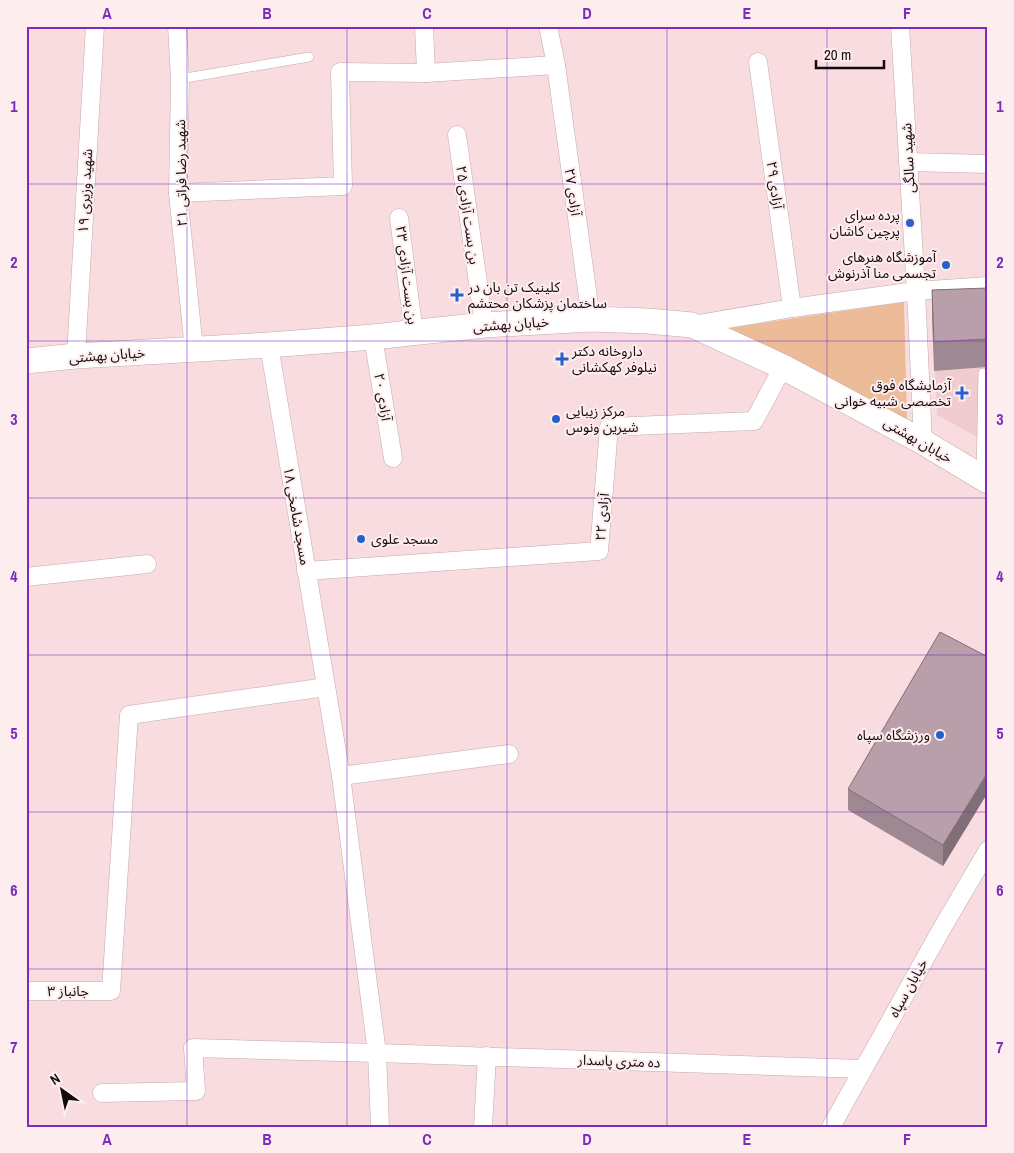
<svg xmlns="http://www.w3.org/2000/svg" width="1014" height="1153" font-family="'Archivo Narrow','Noto Sans Arabic',sans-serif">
<rect width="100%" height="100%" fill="#f9dcdf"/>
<path fill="#f0cccf" d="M988,317V443L937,415L932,318Z"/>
<path fill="#ecbc99" d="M904,302L907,419L772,348L722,329Z"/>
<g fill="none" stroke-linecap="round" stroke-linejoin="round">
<defs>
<g id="service">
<path d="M180,79L309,57"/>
<path d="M981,475L983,373"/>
</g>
<g id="minor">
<path d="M177,26L180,79L178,193L194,350"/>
<path d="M424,26L426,73"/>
<path d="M548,26L556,65L591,319"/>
<path d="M900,26L916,291L923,442"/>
<path d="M758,62L792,308"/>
<path d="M457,135L484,325"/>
<path d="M908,162L988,164"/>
<path d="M178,193L343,186L340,72L426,73L556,65"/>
<path d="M399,218L414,333"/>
<path d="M692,325L792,308L916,291L988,286"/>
<path d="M373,337L393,458"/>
<path d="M269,345L341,776L377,1053L380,1127"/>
<path d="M76,356L95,26"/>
<path d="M306,571L599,551L609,427L754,421L783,367"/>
<path d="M26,577L147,564"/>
<path d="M341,776L509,754"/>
<path d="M26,991H111L129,715L326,687"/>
<path d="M102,1093L196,1091L193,1048L377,1053L862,1069"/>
<path d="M483,1127L487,1056"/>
<path d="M831,1127L941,930L988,850"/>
</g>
<path id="secondary" d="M26,361L76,356L269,345L373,337L484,325L591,319L648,321L692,325L783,367L923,442L988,481"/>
</defs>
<use href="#service" stroke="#c4a9ab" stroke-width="10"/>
<use href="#minor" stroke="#c4a9ab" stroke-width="19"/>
<use href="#secondary" stroke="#c4a9ab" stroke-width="26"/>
<use href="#service" stroke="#fff" stroke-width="9"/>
<use href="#minor" stroke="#fff" stroke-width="18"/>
<use href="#secondary" stroke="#fff" stroke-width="25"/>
</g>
<g fill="#9e8992">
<path d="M988,288V373H987L986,367L934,371L932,318V290Z"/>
<path d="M988,657V792L943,866L848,810V789Z"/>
</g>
<path fill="#816f77" d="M988,772V792L943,866V845Z"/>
<g fill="#b89faa" stroke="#816f77">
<path d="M988,288V345H987L986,339L934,342L932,290Z"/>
<path d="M940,632L988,657V772L943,845L848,789Z"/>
</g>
<path fill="none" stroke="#7b2cbf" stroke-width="1" stroke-opacity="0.55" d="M187,26V1127M347,26V1127M507,26V1127M667,26V1127M827,26V1127M26,184H988M26,341H988M26,498H988M26,655H988M26,812H988M26,969H988"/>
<g fill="#2660ce" stroke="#feedee" stroke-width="2">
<circle cx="910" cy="223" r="5"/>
<circle cx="946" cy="265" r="5"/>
<path d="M454.5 287.5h5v5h5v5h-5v5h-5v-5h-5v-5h5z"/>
<path d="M559.5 351.5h5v5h5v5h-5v5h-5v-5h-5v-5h5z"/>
<path d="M959.5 385.5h5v5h5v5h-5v5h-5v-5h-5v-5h5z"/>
<circle cx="556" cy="419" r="5"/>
<circle cx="361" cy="539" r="5"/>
<circle cx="940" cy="735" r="5"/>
</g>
<g text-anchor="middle" stroke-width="4" stroke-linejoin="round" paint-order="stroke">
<g font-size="14" fill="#140b0c" stroke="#feedee">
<text transform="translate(908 158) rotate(-93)" y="5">شهید سالگی</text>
<text transform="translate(181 173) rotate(-91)" y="5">شهید رضا فراتی ۲۱</text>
<text transform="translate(775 185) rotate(82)" y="5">آزادی ۲۹</text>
<text transform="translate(85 191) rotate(-87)" y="5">شهید وزیری ۱۹</text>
<text transform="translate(573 192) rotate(82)" y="5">آزادی ۲۷</text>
<text transform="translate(468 215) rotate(82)" y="5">بن بست آزادی ۲۵</text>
<text transform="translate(407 275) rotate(83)" y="5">بن بست آزادی ۲۳</text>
<text transform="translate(511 324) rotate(-4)" y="5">خیابان بهشتی</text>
<text transform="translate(107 355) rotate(-4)" y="5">خیابان بهشتی</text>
<text transform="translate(383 397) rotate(81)" y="5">آزادی ۲۰</text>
<text transform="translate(918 440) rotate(30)" y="5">خیابان بهشتی</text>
<text transform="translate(297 516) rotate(80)" y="5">مسجد شامخی ۱۸</text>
<text transform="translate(602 517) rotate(-85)" y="5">آزادی ۲۲</text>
<text transform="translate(908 988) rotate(-61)" y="5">خیابان سپاه</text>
<text x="68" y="996">جانباز ۳</text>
<text transform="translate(619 1061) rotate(2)" y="5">ده متری پاسدار</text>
</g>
<g font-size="14" fill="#140b0c" stroke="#feedee" text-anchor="end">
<text x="900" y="220">پرده سرای<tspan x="900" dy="16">پرچین کاشان</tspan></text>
<text x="936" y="262">آموزشگاه هنرهای<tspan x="936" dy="16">تجسمی منا آذرنوش</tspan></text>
<text x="468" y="292" text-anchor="start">کلینیک تن بان در<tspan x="468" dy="16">ساختمان پزشکان محتشم</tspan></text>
<text x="572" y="356" text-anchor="start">داروخانه دکتر<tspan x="572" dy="16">نیلوفر کهکشانی</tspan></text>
<text x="951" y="390">آزمایشگاه فوق<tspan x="951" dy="16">تخصصی شبیه خوانی</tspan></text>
<text x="566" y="416" text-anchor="start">مرکز زیبایی<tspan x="566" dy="16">شیرین ونوس</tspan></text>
<text x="371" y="544" text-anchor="start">مسجد علوی</text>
<text x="930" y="740">ورزشگاه سپاه</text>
</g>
</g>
<rect width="1014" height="1153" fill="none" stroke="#feedee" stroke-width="55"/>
<g transform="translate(62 1090) rotate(327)" stroke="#feedee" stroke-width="4" paint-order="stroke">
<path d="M0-4L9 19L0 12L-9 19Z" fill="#140b0c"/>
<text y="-8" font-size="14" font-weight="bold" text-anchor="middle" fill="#140b0c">N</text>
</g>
<path d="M816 60v8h68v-8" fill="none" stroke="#140b0c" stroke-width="2.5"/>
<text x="824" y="60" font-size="15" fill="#140b0c" stroke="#feedee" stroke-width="4" paint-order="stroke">20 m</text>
<rect x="28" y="28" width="958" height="1098" fill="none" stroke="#7b2cbf" stroke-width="2"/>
<g font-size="16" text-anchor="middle" font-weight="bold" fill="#7b2cbf">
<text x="107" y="19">A</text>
<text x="267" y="19">B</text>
<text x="427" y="19">C</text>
<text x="587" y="19">D</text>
<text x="747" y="19">E</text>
<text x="907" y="19">F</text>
<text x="14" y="112">1</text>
<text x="1000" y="112">1</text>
<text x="14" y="268">2</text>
<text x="1000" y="268">2</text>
<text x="14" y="425">3</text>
<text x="1000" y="425">3</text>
<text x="14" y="582">4</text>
<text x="1000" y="582">4</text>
<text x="14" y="739">5</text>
<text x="1000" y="739">5</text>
<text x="14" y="896">6</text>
<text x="1000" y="896">6</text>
<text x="14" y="1053">7</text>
<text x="1000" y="1053">7</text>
<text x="107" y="1145">A</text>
<text x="267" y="1145">B</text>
<text x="427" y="1145">C</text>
<text x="587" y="1145">D</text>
<text x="747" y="1145">E</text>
<text x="907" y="1145">F</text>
</g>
</svg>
